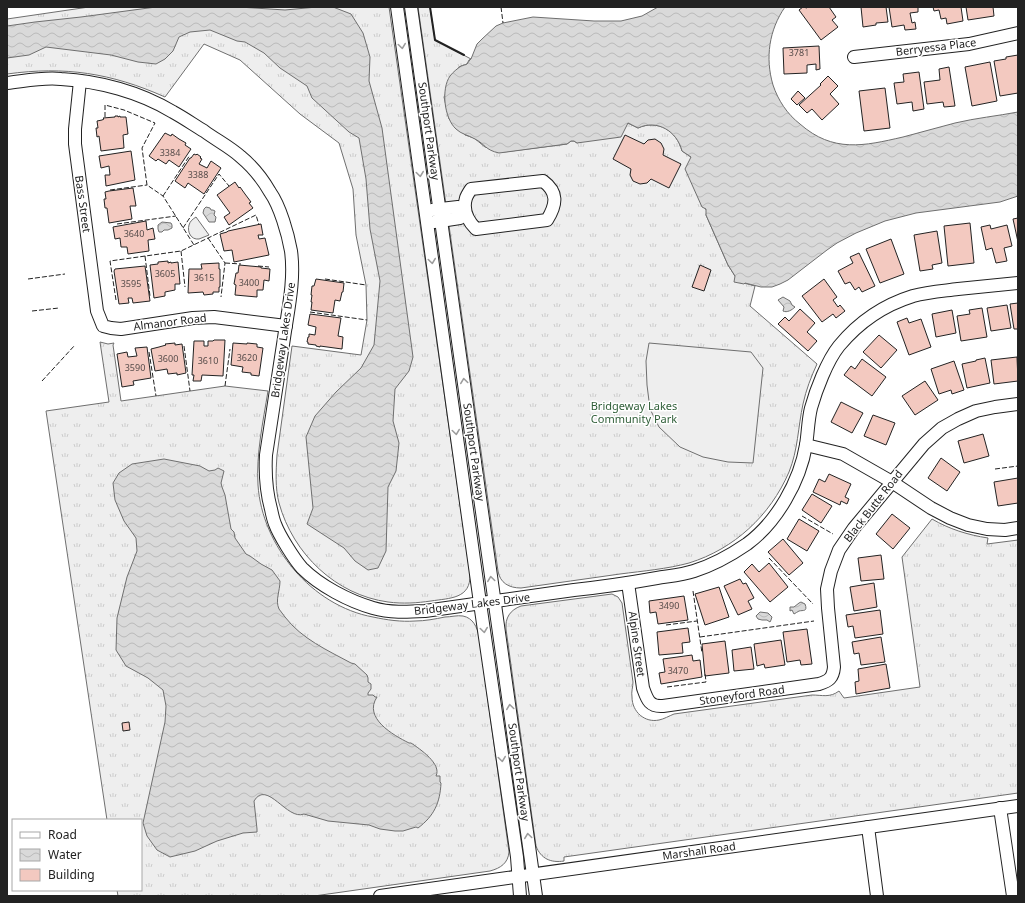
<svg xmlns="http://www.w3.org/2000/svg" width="1025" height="903" font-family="'Noto Sans',sans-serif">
<defs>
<pattern id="grass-tufts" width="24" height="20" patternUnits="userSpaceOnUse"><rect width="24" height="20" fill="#eee"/><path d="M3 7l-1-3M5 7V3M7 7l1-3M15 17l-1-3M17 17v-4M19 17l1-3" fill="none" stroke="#ccc"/></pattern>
<pattern id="water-waves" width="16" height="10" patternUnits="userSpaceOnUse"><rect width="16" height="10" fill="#d9d9d9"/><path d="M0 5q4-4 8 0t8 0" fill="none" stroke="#bababa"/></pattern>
</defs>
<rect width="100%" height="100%" fill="#fff"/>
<g fill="url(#grass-tufts)" stroke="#6f6f6f">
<path d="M89,7H389L470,574C471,599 450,598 431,601C417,603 403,604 388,602C336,595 293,554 279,503C275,488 276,471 277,455L292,346L361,355L367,320L366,285L356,235L353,189L339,143L300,114L240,60L204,44L165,97C111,73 65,66 7,74V19Z"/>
<path d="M418,7H430L435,40L471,59L469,60L467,64L459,67L444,97L449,119L465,135L474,138L485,147L504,152L567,144L571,141H574L577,143L628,123L638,128C658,119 677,131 682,151L691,157L704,207L707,211L706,215L728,265L735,276L744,283L755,286L750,306L817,364C811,377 806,390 803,404C798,427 798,450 789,472C770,516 734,549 689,563C667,569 643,571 620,574C587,579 554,583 521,588C509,588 500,583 498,571Z"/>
<path d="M100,342L108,344L114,343L113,345L121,401L225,386L268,391C263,422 256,454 258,485C262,546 312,606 373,617C387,620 401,622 415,621C425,621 435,619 445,617C451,617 457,615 463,616C473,618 477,627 479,636L509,852C508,863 501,868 490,871L314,896H118L117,890H141V820H107L46,411L109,402Z"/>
<path d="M932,519C949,529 968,535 988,538L987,544L1018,540V793L933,805L564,857V861C551,863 541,859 536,846L506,629C505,618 510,610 521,606L612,594L618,597L622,603L633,682C633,687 631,692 632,697C632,712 645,723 659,720C664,719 669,716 674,714L812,695C822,695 830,698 839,691L844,698L920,687L902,557Z"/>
</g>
<g fill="#eee" stroke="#6f6f6f">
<path d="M196,217L209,235C206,236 202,238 199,239C191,240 187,232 189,225C190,221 193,219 196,217Z"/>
<path d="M649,343L751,352L763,368L753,463L728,462L703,457L680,447L659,427L650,409L647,385L646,361Z"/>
</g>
<g fill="url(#water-waves)" stroke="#6f6f6f">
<path d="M156,7H239L285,10L317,7H333L351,14L363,33L370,57L369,81L382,128L413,357L409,371L395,389L393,421L399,443L396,471L388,487L386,551L378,568L368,570L355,561L344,548L307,524L313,508L306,437L315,416L336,392L361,368L374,345L380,281L370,229L366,179L359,138L349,132L312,98L307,86L280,68L264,53L245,42L237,41L210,30L190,32L179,37L173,51L165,59L156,64L138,62L111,55L46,47L29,55L7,58V26L35,22L81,17Z"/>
<path d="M658,7H785C769,30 765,58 773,85C778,100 787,114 800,124C833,153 864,146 903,137C920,132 938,128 955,123C976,118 997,116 1018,112V196L1000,202L916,213L885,221L856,233L837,243L827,250L788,280L780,284L772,287H761L745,283L744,284L734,282L735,276L728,265L706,215V209L702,207L685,169L691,157L682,151C677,131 657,119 638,128L628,123L621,137L577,143L574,141H571L567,144L499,153C485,150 485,144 475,139C468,135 461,134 456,129C444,118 441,89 450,76C453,72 457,69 461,66C463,65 466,65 467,64C469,62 469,60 471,59L477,44L482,39L496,26L503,23L533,17L594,21H621L642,16Z"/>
<path d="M206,207L210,208L211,210H213L215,211L214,215L216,217L215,222H209L203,213L204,209Z"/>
<path d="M162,222L171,223L172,225V228L168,230H164L162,232H159L158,229V225Z"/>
<path d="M783,297L790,301L792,305L795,307C792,310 787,313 783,311L784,307L778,300Z"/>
<path d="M164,459L200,466L209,471L215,470L218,468L224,471L221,483L222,487L225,495L231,529L234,532L235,538L246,554L250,556L261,564L272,570L280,581C280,591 275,600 279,609C281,612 283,614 285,617C302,639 327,650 351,663L355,664L367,675L368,678V682L371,684V689L368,693V695H373L375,697H377C363,718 393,735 409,743H411C420,749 442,764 436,776H440V782L441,783C440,803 434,816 418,828L416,827L403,831H395L380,829L369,825L328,821L304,814C287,821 267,779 254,801L257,829V832L243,833L217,841L195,851L170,857L157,850L147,836L143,823L165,722L166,706L163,690L148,678L126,666L116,650L117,618L127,577L137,551L136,538L124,521L115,500L113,483L119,473L132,464Z"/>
<path d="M801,602L805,604C808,612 803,610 799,611C797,612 796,613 794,614L792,610L790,611V607H794L799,603Z"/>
<path d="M760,612L768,613L772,617L771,620L770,622L767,620H762L758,619L756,616Z"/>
</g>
<g fill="#f3c9c0" stroke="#222">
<path d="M803,7L807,8L808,7H829L836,17L832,20L838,27L821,40L799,10Z"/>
<path d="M861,7H886L888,22L876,23V25L863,27Z"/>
<path d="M889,7H918V12L910,13L912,23L915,22L916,29L905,30L904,25L892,27Z"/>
<path d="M933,7H961L963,21L947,24L946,18L941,19L939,10L934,11Z"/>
<path d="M966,7H993L994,16L968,20Z"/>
<path d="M819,46L820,69L816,70V64L807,65V73L784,74L783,48Z"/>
<path d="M1018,55V93L1000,96L994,61L1006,59V57Z"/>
<path d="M990,62L997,101L972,106L965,67Z"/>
<path d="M949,67L955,106L944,107L943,102L927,104L924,82L940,80L939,69Z"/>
<path d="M919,72L924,109L913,111L912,102L897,104L894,83L904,82L903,74Z"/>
<path d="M828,76L838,86L830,94L839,104L822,120L812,109L807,113L799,105L821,85L820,84Z"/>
<path d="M885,88L890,128L864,131L859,91Z"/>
<path d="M798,91L805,98L797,105L791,99Z"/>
<path d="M115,116H118V117L120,116V117H126L128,134L123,135L124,148L101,151L99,136L97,137L96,128H98L97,121L102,120L104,119L103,118L115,117Z"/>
<path d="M165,133L171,136L172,134L179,139L186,143L185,145L191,149L179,167L169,160L166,164L158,159L156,161L149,156Z"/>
<path d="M625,135L644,144L648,140L655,139L661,143L664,149L663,155L681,164L669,188L651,179L647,183L640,184L633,181L630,175L631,169L613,159Z"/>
<path d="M131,151L135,180L106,186L105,175H110L109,166L101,168L99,156Z"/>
<path d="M194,154L196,155L197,154L201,157L200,158L202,159L199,164L207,168L211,161L221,168L204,194L188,183L185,188L175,181L190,158H191Z"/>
<path d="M235,182L239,188L240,187L245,194L251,202L249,203L253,208L229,225L224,217L230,213L217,195Z"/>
<path d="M133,188L136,206H130L132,219L109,223L107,208H105L104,199H106L105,192L109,191Z"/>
<path d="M1018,218V242L1013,219Z"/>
<path d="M146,221L147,230L153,228L155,239L148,240L149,251L128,254L127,247H121L120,238L115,239L113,227Z"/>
<path d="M970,223L974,263L948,266L944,226Z"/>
<path d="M261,224L263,235H258L259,239L265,238L269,255L234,262L232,250L224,251L220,234L227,232L228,231Z"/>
<path d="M990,225L991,229L1007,225L1012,246L1004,248L1007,261L996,263L992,248L986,250L981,227Z"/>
<path d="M937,231L942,263L932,265L933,269L920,271L914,235Z"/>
<path d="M891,239L904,274L880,283L866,249Z"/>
<path d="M859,253L875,286L862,292L859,287L855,290L850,282L845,284L838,271L853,263L850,257Z"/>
<path d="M168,261V263L171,262V263L178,262L180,284H175V290L165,292V296L154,298L150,265L158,264V262Z"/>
<path d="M219,263V269H220V287H219V292H213V294L204,295L203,292L188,293L189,269H202L201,264Z"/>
<path d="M239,265L261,267V268L270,269L269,281L264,280L263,290H257V297L235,295L236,285L234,284L236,273H238Z"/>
<path d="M700,265L711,270L704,291L692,287Z"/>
<path d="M145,266L150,301L133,303L132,298H128L129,303L119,304L114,271L115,269Z"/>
<path d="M316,279L344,283L343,292H342L340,301L335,300L333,313L311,310L312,302H311L312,295H311L312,286H314Z"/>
<path d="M824,279L837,297L833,300L838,307L840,305L845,311L836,318L833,314L822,322L802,296Z"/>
<path d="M1018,303V329H1014L1010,304Z"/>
<path d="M1007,305L1011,328L991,331L987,308Z"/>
<path d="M982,308L987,337L961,341L957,316L970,314L969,310Z"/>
<path d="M800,309L815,323L807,332L817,341L808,351L778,324L785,317L789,321Z"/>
<path d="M952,310L956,333L936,337L932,314Z"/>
<path d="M310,314L341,318L338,336L343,337L342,349L320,346V347L316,346V345L308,344V342H307L308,337H309V334L315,335L316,327L308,325Z"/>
<path d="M907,318L909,323L921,319L931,347L909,355L897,322Z"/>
<path d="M879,335L897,350L881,368L863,352Z"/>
<path d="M214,340H225L223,376L202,375L201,381H193L194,375H192L194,341H204V346H208V341H213Z"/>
<path d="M175,343V345L182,344L186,373L177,375V373L168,374L167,369L155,371L151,349L159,347L166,345L165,344Z"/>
<path d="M233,343L247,344V343L257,344V347L263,348L259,376L251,375V373L242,372L243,367L231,365Z"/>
<path d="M147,347L151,378L133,381L134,385L122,387L117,354L127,352L128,357L137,356L135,348Z"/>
<path d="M1017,357L1018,381L994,384L991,360Z"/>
<path d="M985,358L990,383L967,388L962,364L976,361V360Z"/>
<path d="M862,359L886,377L872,396L844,375L851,366L855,369Z"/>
<path d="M954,361L964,390L952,394L951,390L939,394L931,369Z"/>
<path d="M925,381L938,400L915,415L902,396Z"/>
<path d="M841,402L863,413L852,433L831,422Z"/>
<path d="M873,415L895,423L886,445L864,436Z"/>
<path d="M983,434L989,456L964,463L958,441Z"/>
<path d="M941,458L960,472L947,491L928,478Z"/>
<path d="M829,474L851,484L845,497L849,499L847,504L841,501L840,505L813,492L819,479L825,482Z"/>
<path d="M1018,478V503L998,506L994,482Z"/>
<path d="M812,494L832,506L821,523L802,510Z"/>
<path d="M892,514L910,528L893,549L876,534Z"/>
<path d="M799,519L819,531L807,551L787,539Z"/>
<path d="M783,539L803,563L789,575L768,552Z"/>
<path d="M881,555L884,579L861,581L858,558Z"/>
<path d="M769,563L788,587L770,602L744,572L752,564L759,572Z"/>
<path d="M740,579L743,584L746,583L754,598L748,601L752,609L738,615L724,586Z"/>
<path d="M874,583L877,607L854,611L850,587Z"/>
<path d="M719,587L729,617L705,625L695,594Z"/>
<path d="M684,596L688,620L658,624L656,612L650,613L649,601Z"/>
<path d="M880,610L883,634L855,638L853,626L848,627L846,615Z"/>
<path d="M688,628L690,642L682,643L683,653L659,655L657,632Z"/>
<path d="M807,629L812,664L801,665L800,660L787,662L783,632Z"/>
<path d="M881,637L885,662L861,665L859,653L854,654L852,642Z"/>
<path d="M781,640L785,665L765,668L764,664L757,666L754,644Z"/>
<path d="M725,641L729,673L705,676L702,644Z"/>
<path d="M751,647L754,669L734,671L732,650Z"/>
<path d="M692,655L693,661L700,660L702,677L661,684L659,673L665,672L663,659Z"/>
<path d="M886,664L890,688L856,694L855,682L859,681L858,669Z"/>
<path d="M129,722L130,730L123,731L122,723Z"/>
</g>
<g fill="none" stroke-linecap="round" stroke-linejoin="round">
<defs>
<g id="minor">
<path d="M397,7L480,603L517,857L520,896"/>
<path d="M411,7L536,896"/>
<path d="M854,57L969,44L1018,33"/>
<path d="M80,81L75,129V144L97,311L103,326L111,328L121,329L193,318L214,317L286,326"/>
<path d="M7,83C25,81 43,77 61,79C99,81 140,92 173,112C184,118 194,125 204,131C216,140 230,147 241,157C252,166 263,180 270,192C280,206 288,234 291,251C295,280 288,310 284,338C278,377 272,416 266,455C265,474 266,491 271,509C272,514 273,519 275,524C279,535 294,559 302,568C320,586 349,601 373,608C390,613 407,612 425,611C475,604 524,597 574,590C602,587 629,583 657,578C669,576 682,575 694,571C713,565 731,555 747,544C777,522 800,481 806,445C808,433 808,420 811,408C816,390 827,361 839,346C858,323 884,305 913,296C928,292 943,291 958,289C978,287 998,285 1018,283"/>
<path d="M543,181C558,192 557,204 547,220L476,229C468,221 462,211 466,198C467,195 469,192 471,189Z"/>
<path d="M432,210L458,207L465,211"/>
<path d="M434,222L460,218L465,211"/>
<path d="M806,445L843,454L892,482L931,508L950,518L968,525L987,529L1005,530L1018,528"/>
<path d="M628,583L643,688C647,699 649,707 663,706L819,684C829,681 833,678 834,667L828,608L827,589L831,571L839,550L854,528L924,444L942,428L958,419L976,411L995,407L1018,404"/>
<path d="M1000,808L1013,896"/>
<path d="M868,827L877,896"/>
<path d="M380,896L1018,806"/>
</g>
</defs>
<use href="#minor" stroke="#222" stroke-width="14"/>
<use href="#minor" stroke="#fff" stroke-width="12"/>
<g stroke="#222" stroke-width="1" stroke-dasharray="5 2" stroke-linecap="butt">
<path d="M501,7L503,23"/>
<path d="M105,117V105L124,110L155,123L142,148L147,185L163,196L194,245"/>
<path d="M110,190L147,185"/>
<path d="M163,196L190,155"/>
<path d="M117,224L176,216"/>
<path d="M183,228L219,174L229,186"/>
<path d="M208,238L225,263L221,297"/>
<path d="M181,251L185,287"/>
<path d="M145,256L150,296"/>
<path d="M225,263L241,264"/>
<path d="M258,266L269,267"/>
<path d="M28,279L65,274"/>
<path d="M325,279L366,285"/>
<path d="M116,300L110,261L181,251L256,215L259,225"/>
<path d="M32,311L59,308"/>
<path d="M310,312L367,320"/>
<path d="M184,346L190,391"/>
<path d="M149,352L156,396"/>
<path d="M42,381L75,345"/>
<path d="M225,386L230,349"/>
<path d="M995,469L1018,466"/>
<path d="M802,516L833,534"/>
<path d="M769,558L813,604"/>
<path d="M693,591L702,653"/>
<path d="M666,625L697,621"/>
<path d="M700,637L814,621"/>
<path d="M667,687L706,682L705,673"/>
</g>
<path stroke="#222" stroke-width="2" d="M430,7L435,40L464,55"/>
</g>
<defs><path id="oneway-chevron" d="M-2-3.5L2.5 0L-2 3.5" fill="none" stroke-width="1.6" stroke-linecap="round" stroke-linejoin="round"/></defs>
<g stroke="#9c9c9c">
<use href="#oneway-chevron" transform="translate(402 46) rotate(82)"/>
<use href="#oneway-chevron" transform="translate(420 174) rotate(82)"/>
<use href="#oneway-chevron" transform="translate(432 261) rotate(82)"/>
<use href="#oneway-chevron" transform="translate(464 381) rotate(-98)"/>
<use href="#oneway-chevron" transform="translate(456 432) rotate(82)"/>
<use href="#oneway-chevron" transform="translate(491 579) rotate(-98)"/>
<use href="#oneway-chevron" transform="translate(484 630) rotate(82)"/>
<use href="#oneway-chevron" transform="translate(510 707) rotate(-98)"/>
<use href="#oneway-chevron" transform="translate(502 759) rotate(82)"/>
<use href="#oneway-chevron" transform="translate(528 836) rotate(-98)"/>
</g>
<g text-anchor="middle" stroke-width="3" stroke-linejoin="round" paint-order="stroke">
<g font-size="9" fill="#564c4a">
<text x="799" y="56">3781</text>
<text x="170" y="156">3384</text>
<text x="198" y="178">3388</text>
<text x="134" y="237">3640</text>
<text x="165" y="277">3605</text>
<text x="204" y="281">3615</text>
<text x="249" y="286">3400</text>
<text x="131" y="287">3595</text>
<text x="247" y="361">3620</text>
<text x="168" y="362">3600</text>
<text x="208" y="364">3610</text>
<text x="135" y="371">3590</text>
<text x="669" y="609">3490</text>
<text x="678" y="674">3470</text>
</g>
<g font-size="11" fill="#222" stroke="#fff">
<text transform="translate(936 47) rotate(-7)" y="4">Berryessa Place</text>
<text transform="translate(429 131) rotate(82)" y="4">Southport Parkway</text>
<text transform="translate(83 204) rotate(82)" y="4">Bass Street</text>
<text transform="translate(170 322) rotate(-7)" y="4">Almanor Road</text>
<text transform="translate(283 340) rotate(-82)" y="4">Bridgeway Lakes Drive</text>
<text transform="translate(474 452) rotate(82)" y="4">Southport Parkway</text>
<text transform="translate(873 506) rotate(-52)" y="4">Black Butte Road</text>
<text transform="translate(472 604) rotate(-7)" y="4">Bridgeway Lakes Drive</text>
<text transform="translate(637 644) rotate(82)" y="4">Alpine Street</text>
<text transform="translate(742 695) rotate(-8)" y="4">Stoneyford Road</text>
<text transform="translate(519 772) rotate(82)" y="4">Southport Parkway</text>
<text transform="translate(699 851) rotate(-8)" y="4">Marshall Road</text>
</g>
<g font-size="11" fill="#2f5e38" stroke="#fff">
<text x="634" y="410">Bridgeway Lakes<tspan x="634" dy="13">Community Park</tspan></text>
</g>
</g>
<rect width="1025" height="903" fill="none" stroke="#222222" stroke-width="16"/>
<rect x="12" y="819" width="130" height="72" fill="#ffffff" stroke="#a7a7a7"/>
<rect x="20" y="832" width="20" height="6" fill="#ffffff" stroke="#a7a7a7"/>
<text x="48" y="839" font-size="12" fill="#222222">Road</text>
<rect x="20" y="849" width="20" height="12" fill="url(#water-waves)" stroke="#a7a7a7"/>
<text x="48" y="859" font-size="12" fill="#222222">Water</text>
<rect x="20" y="869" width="20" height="12" fill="#f3c9c0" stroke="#a7a7a7"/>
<text x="48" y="879" font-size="12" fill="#222222">Building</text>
</svg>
